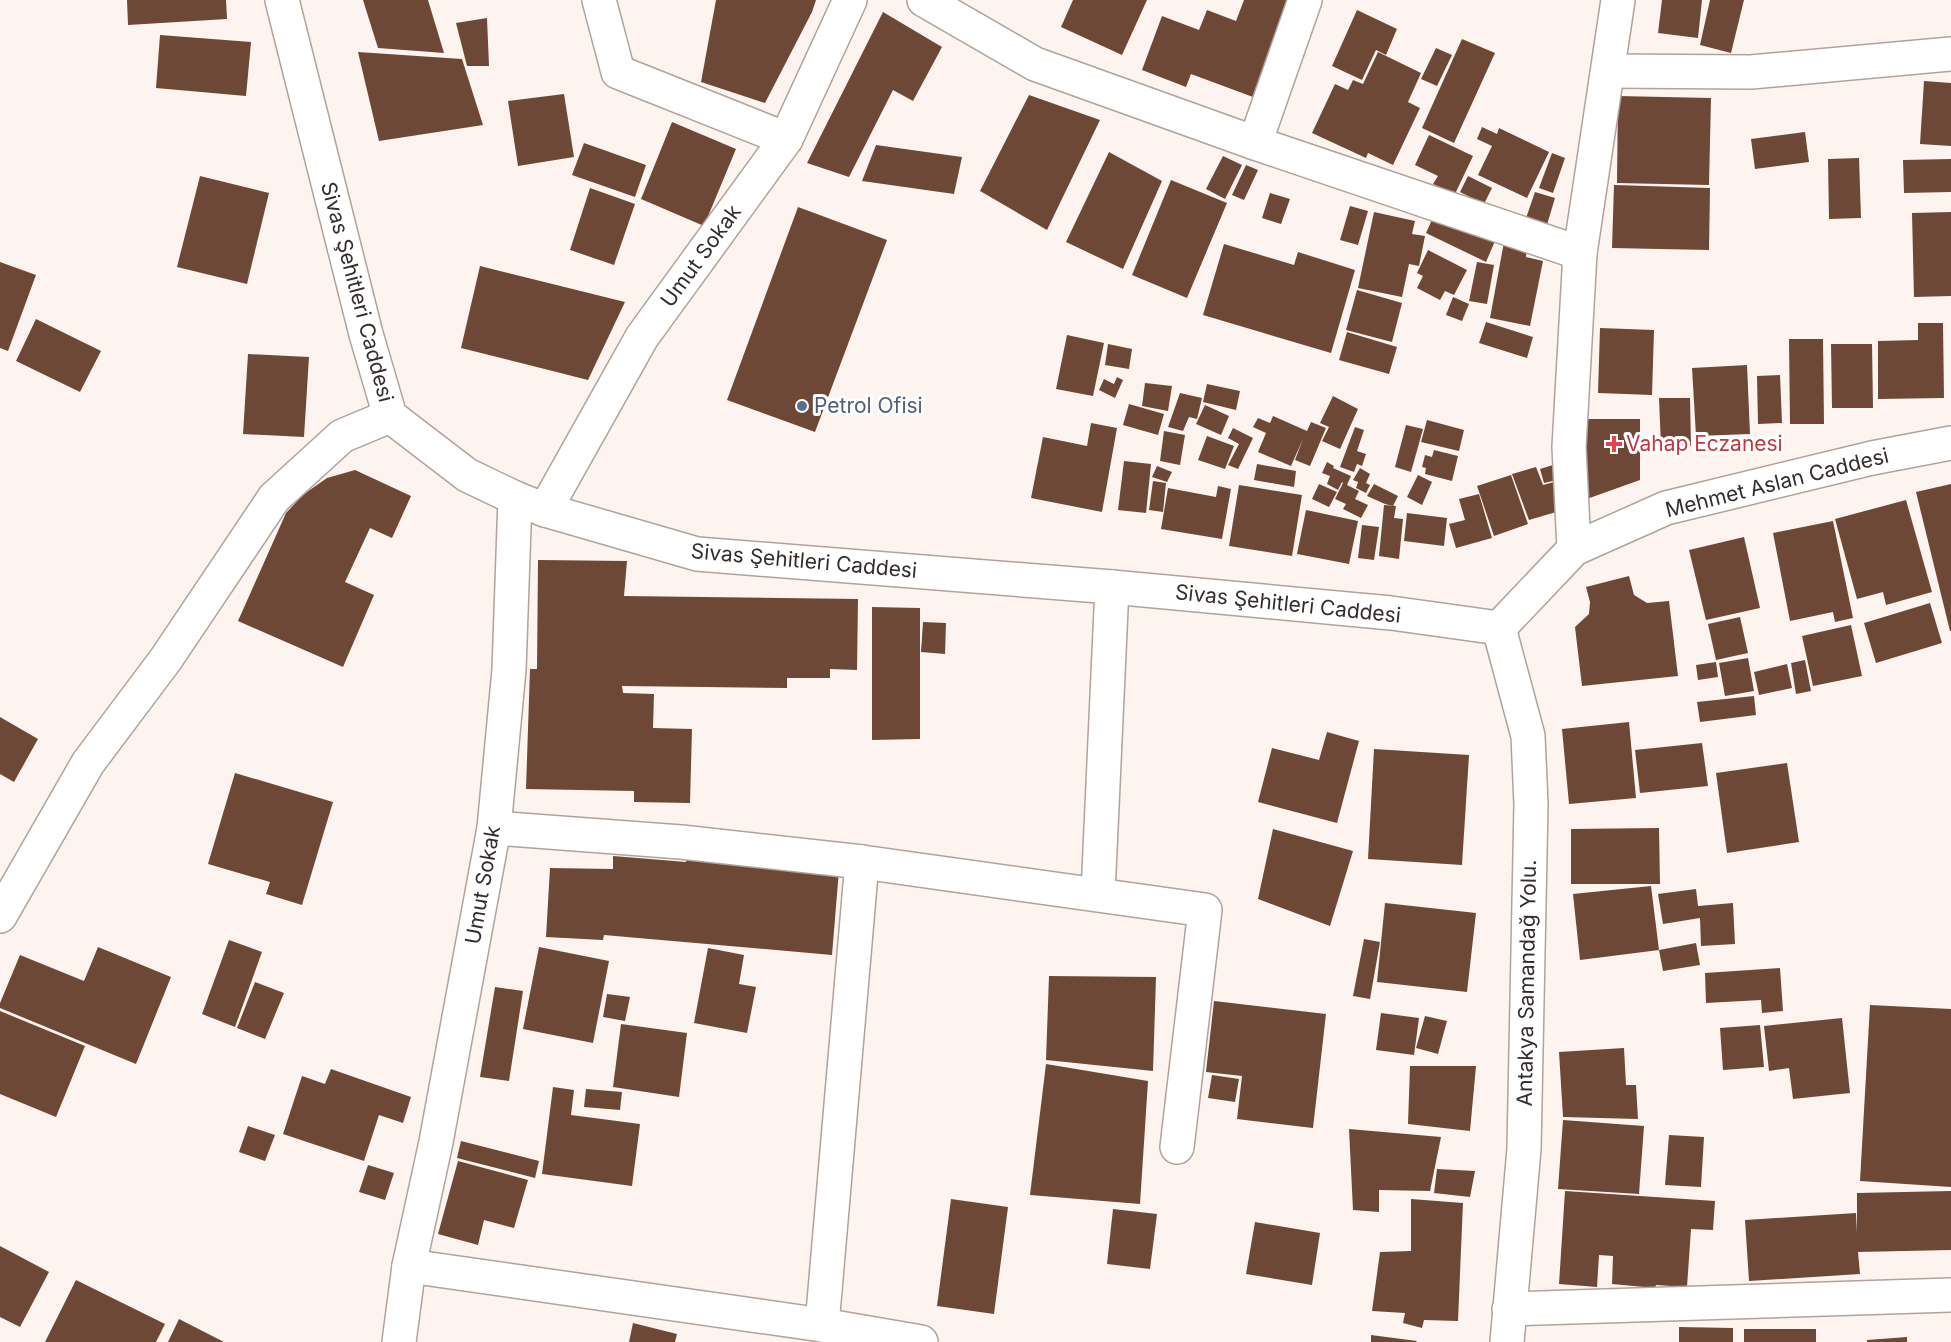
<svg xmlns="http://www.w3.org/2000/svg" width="1951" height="1342" font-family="Inter,sans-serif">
<rect width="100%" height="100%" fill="#fdf4ef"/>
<g fill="#6e4836">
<path d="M127,0H226L227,19L128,25Z"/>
<path d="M363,0H428L444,53L378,48Z"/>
<path d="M716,0H816L812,12L765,103L701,82Z"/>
<path d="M1073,0H1147L1122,55L1061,27Z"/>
<path d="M1244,0H1290L1253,97L1191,74L1186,87L1142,70L1162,16L1199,30L1207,10L1236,21Z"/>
<path d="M1662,0H1702L1698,38L1658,33Z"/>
<path d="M1710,0H1744L1731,53L1700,45Z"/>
<path d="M1357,10L1397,29L1386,55L1376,50L1362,80L1332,66Z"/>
<path d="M883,12L942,47L913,101L893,90L849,177L807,163Z"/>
<path d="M487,18L489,66H467L456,23Z"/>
<path d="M160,35L251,42L246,96L156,88Z"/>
<path d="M1462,39L1495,53L1454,143L1422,128Z"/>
<path d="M1436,48L1452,55L1437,86L1421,79Z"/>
<path d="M358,52L462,59L483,125L379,141Z"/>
<path d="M1378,52L1421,73L1408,102L1420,108L1393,165L1368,153L1366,158L1312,133L1335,84L1348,90L1353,80L1363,84Z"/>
<path d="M1924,81L1951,83V146L1920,144Z"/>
<path d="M564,94L574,157L518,166L508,101Z"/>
<path d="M1029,95L1100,120L1047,230L980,191Z"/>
<path d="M1618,96L1711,98L1709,185L1617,183Z"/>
<path d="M672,122L736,149L704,226L641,199Z"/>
<path d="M1482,127L1497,134L1499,128L1549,152L1527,198L1478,175L1492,146L1477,139Z"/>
<path d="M1805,132L1809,162L1755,169L1751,139Z"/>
<path d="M1429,135L1473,156L1455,194L1433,184L1438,176L1415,165Z"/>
<path d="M584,143L646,165L635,197L572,175Z"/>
<path d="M876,145L962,157L954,194L862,181Z"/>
<path d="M1109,152L1162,181L1123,269L1066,242Z"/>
<path d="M1552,153L1565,158L1553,193L1539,188Z"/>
<path d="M1223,156L1242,165L1225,199L1206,189Z"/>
<path d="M1859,158L1861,218L1829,219L1828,159Z"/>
<path d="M1951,159V192L1904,193L1903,160Z"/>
<path d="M1246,165L1258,170L1244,200L1232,195Z"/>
<path d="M200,176L269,193L247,284L177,267Z"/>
<path d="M1468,176L1492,188L1484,204L1460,192Z"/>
<path d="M1171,180L1227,203L1187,298L1132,275Z"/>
<path d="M1614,185L1710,188L1709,250L1612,248Z"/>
<path d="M590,188L635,204L614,265L570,250Z"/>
<path d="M1535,192L1555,198L1546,228L1525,221Z"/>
<path d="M1270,193L1290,199L1281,224L1262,218Z"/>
<path d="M1350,206L1368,211L1358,245L1340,240Z"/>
<path d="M798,207L887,240L815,432L727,400Z"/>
<path d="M1374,212L1415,221L1412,234L1425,236L1419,266L1409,264L1402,297L1358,288Z"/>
<path d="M1951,212V296L1914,297L1912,213Z"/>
<path d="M1435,213L1495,241L1486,262L1426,233Z"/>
<path d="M1504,242L1527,247L1526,257L1543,261L1530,326L1490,318Z"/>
<path d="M1224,244L1294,265L1298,252L1355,270L1331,353L1203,315Z"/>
<path d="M1428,250L1467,270L1454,295L1445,291L1440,300L1417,288L1423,276L1417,273Z"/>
<path d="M0,262L36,275L8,351L0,348Z"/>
<path d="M1477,262L1494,265L1487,304L1469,301Z"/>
<path d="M480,266L625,302L588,380L461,348Z"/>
<path d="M1357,290L1402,303L1392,342L1346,330Z"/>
<path d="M1453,297L1469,304L1462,321L1446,315Z"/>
<path d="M36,319L101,351L80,392L16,361Z"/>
<path d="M1486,322L1533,337L1527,358L1479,343Z"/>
<path d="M1918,323H1943L1944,398L1878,399V341L1918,340Z"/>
<path d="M1600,328L1654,330L1652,395L1598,393Z"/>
<path d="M1347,332L1397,347L1389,374L1339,360Z"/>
<path d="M1067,335L1104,343L1093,396L1056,389Z"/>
<path d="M1789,339H1823L1824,424H1790Z"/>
<path d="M1108,344L1132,349L1129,369L1105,365Z"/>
<path d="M1831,344H1872L1873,408H1832Z"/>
<path d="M248,354L309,357L304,437L243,434Z"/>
<path d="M1747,365L1750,434L1696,436L1692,368Z"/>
<path d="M1780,375L1782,423L1758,424L1757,376Z"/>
<path d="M1117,377L1123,380L1115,398L1099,390L1104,379L1114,384Z"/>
<path d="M1145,383L1172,386L1168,411L1142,406Z"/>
<path d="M1207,384L1240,391L1236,410L1203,402Z"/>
<path d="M1180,393L1202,398L1197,419L1189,417L1183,431L1168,427Z"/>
<path d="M1333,396L1358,409L1340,449L1322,441L1329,427L1320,423Z"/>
<path d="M1659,398H1690L1691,446L1661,447Z"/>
<path d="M1129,404L1164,414L1158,435L1123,425Z"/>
<path d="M1205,405L1229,416L1221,435L1196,424Z"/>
<path d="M1273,416L1307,431L1311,422L1326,428L1310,466L1295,460L1303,439L1291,466L1258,452L1266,433L1253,427L1258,418L1270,423Z"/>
<path d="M1583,419H1640V480L1584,500Z"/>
<path d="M1427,420L1464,430L1459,451L1421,442Z"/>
<path d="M1091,423L1117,428L1102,512L1031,498L1043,437L1087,446Z"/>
<path d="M1406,425L1423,429L1411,472L1395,467Z"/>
<path d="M1355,427L1364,430L1357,451L1366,454L1362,466L1357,464L1354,472L1340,467Z"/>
<path d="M1233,428L1253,438L1238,469L1228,465L1239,444L1228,438Z"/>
<path d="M1164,431L1185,435L1180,465L1160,461Z"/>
<path d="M1207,436L1234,446L1225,469L1198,460Z"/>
<path d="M1434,450L1458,456L1452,481L1425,474L1426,468L1422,467L1425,455L1432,457Z"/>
<path d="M1124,461L1151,464L1146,513L1118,510Z"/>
<path d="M1327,462L1334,466L1333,468L1351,476L1347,485L1359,491L1355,499L1368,505L1361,518L1343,509L1346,504L1335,499L1343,483L1342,482L1338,490L1327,484L1330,476L1322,473Z"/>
<path d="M1257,464L1296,471L1294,487L1254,480Z"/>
<path d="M1553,465L1557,480L1544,483L1540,469Z"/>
<path d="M1157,466L1172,472L1167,482L1152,477Z"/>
<path d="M1536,467L1543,485L1554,482L1563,510L1529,520L1512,474Z"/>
<path d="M1360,468L1370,474L1366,483L1370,485L1366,493L1356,488L1358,482L1353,480Z"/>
<path d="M355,470L411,496L392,538L370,528L345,582L374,595L343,667L238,621L286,513L304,494L327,478Z"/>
<path d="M1418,475L1432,482L1422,505L1407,497Z"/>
<path d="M1511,475L1528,524L1494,536L1477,486Z"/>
<path d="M1153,481L1166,483L1163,512L1149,510Z"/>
<path d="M1319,484L1337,492L1329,507L1312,499Z"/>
<path d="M1374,484L1398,496L1393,506L1385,504L1367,496Z"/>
<path d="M1951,484V631H1950L1916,492Z"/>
<path d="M1239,485L1302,495L1292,556L1229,546Z"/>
<path d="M1218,486L1231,489L1222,539L1161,529L1168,488L1216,497Z"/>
<path d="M1479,494L1492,538L1456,548L1449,524L1465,520L1459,499Z"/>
<path d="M1906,500L1932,592L1886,605L1883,592L1857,599L1835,519Z"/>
<path d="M1384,505L1396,506L1394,518L1403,519L1399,559L1379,556Z"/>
<path d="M1306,510L1358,521L1349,564L1297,554Z"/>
<path d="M1407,513L1447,518L1444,546L1404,541Z"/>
<path d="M1833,521L1853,618L1835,622L1833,612L1790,621L1773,533Z"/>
<path d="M1362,525L1379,527L1374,560L1358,558Z"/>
<path d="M1744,537L1760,608L1706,620L1689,550Z"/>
<path d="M538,560L627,561L624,596L858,599L857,670L830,669V678H787V688L622,686L623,693L654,694L653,728L692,729L690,803L634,802V791L526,789L530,669H537Z"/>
<path d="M1629,576L1634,595L1647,603L1669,601L1678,676L1582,686L1575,627L1589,614L1590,602L1586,587Z"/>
<path d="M1930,603L1942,643L1876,663L1864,623Z"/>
<path d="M872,607L920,608V739L872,740Z"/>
<path d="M1740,617L1748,653L1716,660L1708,624Z"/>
<path d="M923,622L946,623L945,654L921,652Z"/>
<path d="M1851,625L1862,676L1813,686L1802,636Z"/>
<path d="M1748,658L1754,691L1725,696L1719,663Z"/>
<path d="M1805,660L1811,691L1796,694L1791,663Z"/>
<path d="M1716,662L1718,677L1698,680L1696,665Z"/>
<path d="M1787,664L1792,688L1759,695L1754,672Z"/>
<path d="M1754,696L1756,715L1700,722L1697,702Z"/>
<path d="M0,717L38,739L14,782L0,774Z"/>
<path d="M1629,722L1636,798L1569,804L1562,729Z"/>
<path d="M1327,732L1359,741L1337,823L1258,802L1272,748L1319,760Z"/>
<path d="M1702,743L1708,786L1640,793L1635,750Z"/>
<path d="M1374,749L1469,755L1462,865L1368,859Z"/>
<path d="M1787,763L1799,842L1727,853L1716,773Z"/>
<path d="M235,773L333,802L302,905L266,894L270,882L208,864Z"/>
<path d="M1659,828L1660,884H1571V829Z"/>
<path d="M1273,829L1353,851L1330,926L1258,899Z"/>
<path d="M613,856L686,862L688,856L839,870L832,955L604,935L603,940L546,937L550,868L613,869Z"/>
<path d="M1651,886L1659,950L1580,960L1573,894Z"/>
<path d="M1696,889L1698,906L1733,903L1735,944L1701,946L1700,918L1663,924L1658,894Z"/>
<path d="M1385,903L1476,913L1467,992L1377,982Z"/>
<path d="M1364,939L1380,942L1370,999L1353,996Z"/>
<path d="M229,940L262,952L235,1027L202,1014Z"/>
<path d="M1696,943L1700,965L1663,971L1659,950Z"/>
<path d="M98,947L171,977L136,1064L0,1008V1003L20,955L84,981Z"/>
<path d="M539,947L609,961L593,1043L523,1029Z"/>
<path d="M708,948L744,955L739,984L756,987L747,1033L694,1023Z"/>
<path d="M1780,968L1783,1011L1762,1013L1761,1000L1706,1003L1705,973Z"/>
<path d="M1049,976L1156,977L1153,1071L1046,1060Z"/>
<path d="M255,982L284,993L265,1039L237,1028Z"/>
<path d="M495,987L523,991L509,1081L480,1077Z"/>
<path d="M607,994L630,997L625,1021L603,1017Z"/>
<path d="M1214,1001L1326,1014L1313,1128L1237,1119L1242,1076L1206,1072Z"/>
<path d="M1870,1005L1951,1009V1187L1860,1181Z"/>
<path d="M0,1011L85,1046L56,1117L0,1094Z"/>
<path d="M1381,1013L1419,1018L1414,1055L1376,1050Z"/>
<path d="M1425,1016L1447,1021L1438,1054L1416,1048Z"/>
<path d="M1842,1018L1850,1093L1793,1099L1789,1068L1769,1071L1764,1026Z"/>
<path d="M621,1024L687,1033L679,1097L613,1087Z"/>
<path d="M1760,1025L1764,1067L1723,1070L1720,1028Z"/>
<path d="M1624,1048L1626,1085H1636L1638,1119L1563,1117L1559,1052Z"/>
<path d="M1046,1064L1148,1081L1140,1204L1030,1195Z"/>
<path d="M1410,1066H1476L1470,1131L1408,1124Z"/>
<path d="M331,1069L411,1097L403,1123L379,1115L364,1161L283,1134L302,1076L325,1084Z"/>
<path d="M1212,1075L1239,1079L1235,1102L1208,1098Z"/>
<path d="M553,1087L574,1090L571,1115L640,1124L632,1186L542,1174Z"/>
<path d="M586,1089L622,1092L620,1110L584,1107Z"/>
<path d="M1563,1120L1644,1126L1639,1194L1558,1189Z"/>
<path d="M248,1126L275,1135L265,1161L239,1152Z"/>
<path d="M1349,1129L1441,1137L1430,1191L1379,1190V1212L1353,1210Z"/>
<path d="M1669,1135L1704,1137L1701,1187L1665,1185Z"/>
<path d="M461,1141L539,1161L535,1178L457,1158Z"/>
<path d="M458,1161L528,1180L514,1228L484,1220L478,1245L438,1234Z"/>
<path d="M368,1165L394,1173L385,1200L359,1192Z"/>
<path d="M1437,1169L1475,1171L1470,1197L1434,1193Z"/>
<path d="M1565,1191L1715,1201L1713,1230L1691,1229L1687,1287L1656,1285L1655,1288L1612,1284L1613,1256L1599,1255L1597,1287L1559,1284Z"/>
<path d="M1951,1191V1250L1858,1252L1860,1274L1749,1281L1745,1220L1856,1213L1857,1233V1193Z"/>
<path d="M951,1199L1008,1207L994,1314L937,1306Z"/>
<path d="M1411,1199L1463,1203L1458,1321L1424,1320L1422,1328L1403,1323L1405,1313L1372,1311L1380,1252L1411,1251Z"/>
<path d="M1113,1209L1157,1214L1150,1269L1107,1264Z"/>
<path d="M1255,1222L1320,1233L1312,1285L1246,1274Z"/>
<path d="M0,1246L49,1272L20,1327L0,1317Z"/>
<path d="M76,1280L165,1324L156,1342H45Z"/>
<path d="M179,1319L224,1342H168Z"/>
<path d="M633,1323L677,1334L675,1342H629Z"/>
<path d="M1679,1327L1733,1328V1342H1679Z"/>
<rect x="1744" y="1329" width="72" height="13"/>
<path d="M1371,1335L1417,1341L1416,1342H1371Z"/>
<path d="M1907,1337V1342H1867V1340Z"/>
</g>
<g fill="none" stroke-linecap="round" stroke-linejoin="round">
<defs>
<g id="minor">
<path d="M282,0L366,334L390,416L467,475L515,498L545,510L697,554L1112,587L1391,613L1499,628"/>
<path d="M599,0L618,72L786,139"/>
<path d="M924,0L1035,64L1255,143L1580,253"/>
<path d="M1608,71L1751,72L1951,54"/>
<path d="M1255,143L1305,0"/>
<path d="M545,510L642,337L786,139L850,0"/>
<path d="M1574,549L1569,447L1580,253L1618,0"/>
<path d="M1499,628L1528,736L1531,804L1524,1149L1507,1342"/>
<path d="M1499,628L1574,549L1666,508L1872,458L1951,443"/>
<path d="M494,828L681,842L862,862L1205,910L1177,1147"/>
<path d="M1098,894L1112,587"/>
<path d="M0,916L88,763L166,659L274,498L342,436L390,416"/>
<path d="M409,1266L822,1325L921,1342"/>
<path d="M1509,1309L1951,1295"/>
<path d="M822,1325L862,862"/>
<path d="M399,1342L409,1266L436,1142L494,828L509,670L515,498"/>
</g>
</defs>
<use href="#minor" stroke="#b1a29b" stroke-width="36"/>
<use href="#minor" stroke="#fff" stroke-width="33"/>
</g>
<circle fill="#5c6f8a" stroke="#fff" stroke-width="2" cx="802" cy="406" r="6"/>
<path fill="#e0444e" stroke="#fff" stroke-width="2" d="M1611 435h6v6h6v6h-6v6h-6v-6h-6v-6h6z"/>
<g text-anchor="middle" stroke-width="6" stroke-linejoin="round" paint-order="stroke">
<g font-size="21" fill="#332d2b" stroke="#fff">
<text transform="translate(701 256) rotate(-54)" y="7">Umut Sokak</text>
<text transform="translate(357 292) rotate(75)" y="7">Sivas Şehitleri Caddesi</text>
<text transform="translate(1777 483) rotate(-14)" y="7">Mehmet Aslan Caddesi</text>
<text transform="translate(804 561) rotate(5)" y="7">Sivas Şehitleri Caddesi</text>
<text transform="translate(1288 604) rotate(6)" y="7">Sivas Şehitleri Caddesi</text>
<text transform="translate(483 885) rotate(-80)" y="7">Umut Sokak</text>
<text transform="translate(1527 983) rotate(-89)" y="7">Antakya Samandağ Yolu.</text>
</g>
<g font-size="21" fill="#4e5e75" stroke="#fff" text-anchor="start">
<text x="814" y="413">Petrol Ofisi</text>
</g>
<g font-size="21" fill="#be3a42" stroke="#fff" text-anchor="start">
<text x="1626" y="451">Vahap Eczanesi</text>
</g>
</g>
</svg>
